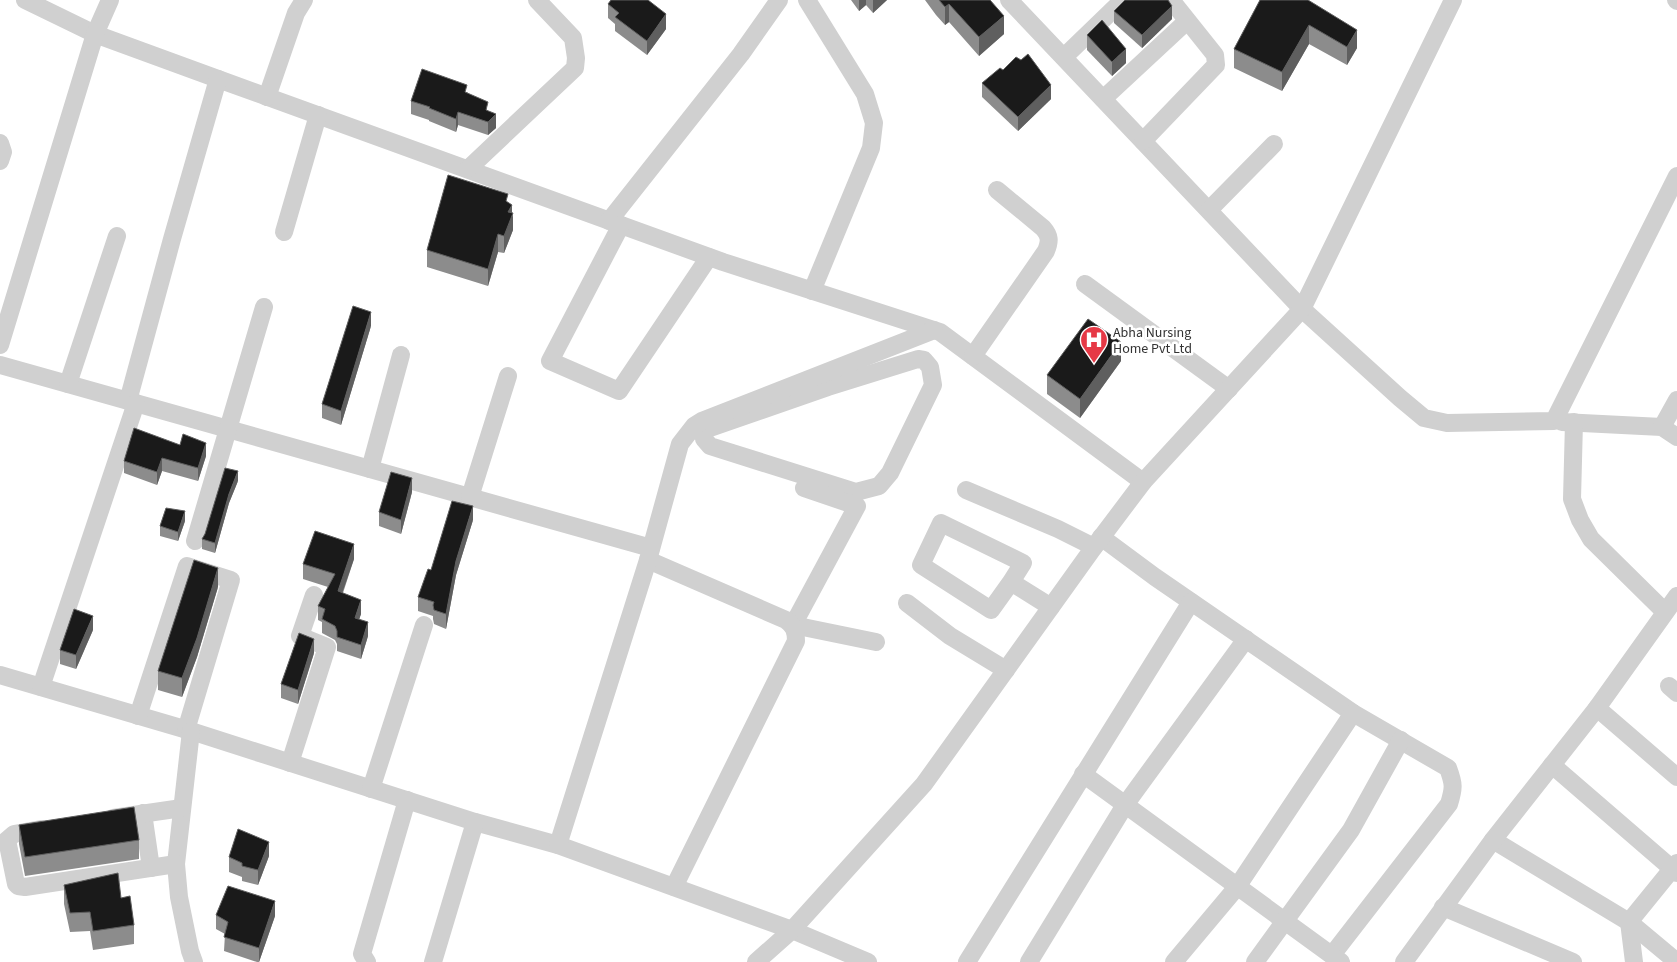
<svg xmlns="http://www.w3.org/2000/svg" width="1677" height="962" font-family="'Source Sans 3',sans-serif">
<rect width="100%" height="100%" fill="#fff"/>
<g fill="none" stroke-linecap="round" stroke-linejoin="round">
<g stroke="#d0d0d0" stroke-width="18">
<path d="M25,0L95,34L218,79L723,262L940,332L1143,482"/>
<path d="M807,0L865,94L874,123L871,148L812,291"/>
<path d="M1009,0L1302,309L1400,398L1424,418L1447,423L1554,421L1677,176"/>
<path d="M1676,0L1677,1"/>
<path d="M1064,57L1123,0"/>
<path d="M267,97L296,13L304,0"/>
<path d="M1103,99L1187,21"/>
<path d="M1143,141L1216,65L1215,55L1171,0"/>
<path d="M0,143L3,152L0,161"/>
<path d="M468,169L575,68L576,58L573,38L537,0"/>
<path d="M1209,210L1274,144"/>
<path d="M609,221L741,54L779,0"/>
<path d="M621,225L550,361L619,391L709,257"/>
<path d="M284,232L318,115"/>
<path d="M1085,284L1229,389"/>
<path d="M0,345L95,34L110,0"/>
<path d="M973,356L1046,251C1050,241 1050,236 1043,228L997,190"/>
<path d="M918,359L924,360L930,367L933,385L890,473L879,486L856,492L710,446L704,439V432L707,429L828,387Z"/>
<path d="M0,365L651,548"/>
<path d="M68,384L117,236"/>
<path d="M128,401L172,239L218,79"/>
<path d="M1562,422L1662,427L1677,437"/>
<path d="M1574,422L1572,499L1580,520L1591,539L1665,612"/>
<path d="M1662,427L1677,400"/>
<path d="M370,469L401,355"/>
<path d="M804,488L857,506L793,625L876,642"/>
<path d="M966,490L1058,529L1094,547"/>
<path d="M470,497L508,376"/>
<path d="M1101,537L1155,577L1353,713L1448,768C1454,784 1454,788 1449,804L1332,955"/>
<path d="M195,541L264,307"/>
<path d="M648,560L786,620C794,626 796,631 796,641L674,887"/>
<path d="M1011,582L1023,563L941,523L921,565L991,610L1011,582L1051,607"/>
<path d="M907,603L950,636L1006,670"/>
<path d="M0,675L191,731L475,822L558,845L792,930L868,962"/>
<path d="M1669,686L1677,693"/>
<path d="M41,687L136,403"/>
<path d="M1597,708L1677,777"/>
<path d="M138,716L187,566L231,580L186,730"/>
<path d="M191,731L176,864L179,897L190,951L194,962"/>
<path d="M290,763L327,647L300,636L314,595"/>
<path d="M1552,765L1677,873"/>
<path d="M1083,774L1341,962"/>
<path d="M371,789L424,625"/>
<path d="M143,813L151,868"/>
<path d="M113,818L182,808"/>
<path d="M41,829L14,834L7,840L16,884L18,886L25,887L176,864"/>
<path d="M1493,840L1629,922L1677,962"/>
<path d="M558,845L648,560L680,444L694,426L702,421L934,330"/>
<path d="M1443,907L1573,962"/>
<path d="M367,962L362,954L364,947L407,800"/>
<path d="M433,962L475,822"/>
<path d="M756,962L792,930L924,784L1094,547L1143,482L1302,309L1453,0"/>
<path d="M967,962L1191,602"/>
<path d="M1029,962L1125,805L1246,639"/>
<path d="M1174,962L1237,887L1353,713"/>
<path d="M1255,962L1351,830L1401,740"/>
<path d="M1404,962L1493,840L1597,708L1677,596"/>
<path d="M1634,962L1629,922L1677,863"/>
</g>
</g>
<g fill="#8c8c8c">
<path d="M851,0H887L873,13L866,5L859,11Z"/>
<path d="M925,0H990L1004,34L979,56L949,22L945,25L936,15Z"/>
<path d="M1260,0L1357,48L1347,65L1309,44L1282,91L1234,68V49Z"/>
<path d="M608,4L666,29L647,55L615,31V24L608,18Z"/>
<path d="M1114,11L1172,19L1142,48L1114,23Z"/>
<path d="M1087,35L1126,63L1112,76L1087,50Z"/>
<path d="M982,83L1051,99L1018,131L982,97Z"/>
<path d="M467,92L488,111L496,128L488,135L458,125L456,132L429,121V120L411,114V101Z"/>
<path d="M508,202L512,213L513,230L504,253L498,252L488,286L427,267V250Z"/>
<path d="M371,326L341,425L322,418V404Z"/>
<path d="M1121,361L1080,418L1047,394V375Z"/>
<path d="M134,428L206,456L198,481L162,471L157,485L124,473V461Z"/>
<path d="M238,481L229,503L215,553L202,549V539Z"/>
<path d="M412,492L401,534L379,526V512Z"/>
<path d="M473,520L456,575L446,629L434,624L433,619V616L418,611V597L431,570Z"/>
<path d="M185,521L178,541L160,536V526Z"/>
<path d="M354,559L343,593L361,614L359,619L368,636L361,659L337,651V644L335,640L322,633V622L318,620V606L328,587L303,579V564Z"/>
<path d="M218,587L197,657L182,697L158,690V671Z"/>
<path d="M93,630L76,669L60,664V650Z"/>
<path d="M314,653L298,704L281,698V684Z"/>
<path d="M19,825L139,840V859L25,876L19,844Z"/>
<path d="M269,856L258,885L242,881V877L229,872V857Z"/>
<path d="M64,885L121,898L134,925V944L93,950L90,931L70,932L64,904Z"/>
<path d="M216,915L275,916L259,962H257L224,951L225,934L216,929Z"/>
</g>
<g fill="#5f5f5f">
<path d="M859,0H866V5L859,11Z"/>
<path d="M873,0H887L873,13Z"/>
<path d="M949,4V22L945,25V7Z"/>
<path d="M1172,6V19L1142,48V35Z"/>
<path d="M666,14V29L647,55V41Z"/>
<path d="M1004,16V34L979,56V37Z"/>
<path d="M1309,25V44L1282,91V72Z"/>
<path d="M1357,30V48L1347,65V47Z"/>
<path d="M1126,49V63L1112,76V62Z"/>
<path d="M1051,85V99L1018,131V117Z"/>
<path d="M458,112V125L456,132V119Z"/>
<path d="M496,114V128L488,135V122Z"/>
<path d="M512,205V217L513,213V230L504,253V236L508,212Z"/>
<path d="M498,234V252L488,286V269Z"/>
<path d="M371,312V326L341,425V411Z"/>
<path d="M1121,342V361L1080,418V399Z"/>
<path d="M206,443V456L198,481V468Z"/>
<path d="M162,458V471L157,485V472Z"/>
<path d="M238,471V481L229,503L215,553V543L229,494Z"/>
<path d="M412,478V492L401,534V520Z"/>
<path d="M473,506V520L456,575L446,629V614L456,561Z"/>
<path d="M185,511V521L178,541V532Z"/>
<path d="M354,544V559L338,605V591Z"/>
<path d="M218,568V587L197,657L182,697V678Z"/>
<path d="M361,600V614L355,632V618Z"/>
<path d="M93,616V630L76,669V655Z"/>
<path d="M368,622V636L361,659V645Z"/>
<path d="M314,639V653L298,704V690Z"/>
<path d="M269,842V856L258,885V870Z"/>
<path d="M275,901V916L259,962V948Z"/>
</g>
<g fill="#1a1a1a" stroke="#5f5f5f">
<path d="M611,0H648L666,14L647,41L615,17L619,13L608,4Z"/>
<path d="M939,0H990L1004,16L979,37L949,4L945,7Z"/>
<path d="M1125,0H1168L1172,6L1142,35L1114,11Z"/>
<path d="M1260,0H1308L1357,30L1347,47L1309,25L1282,72L1234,49Z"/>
<path d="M1102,20L1126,49L1112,62L1087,35Z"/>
<path d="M1028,54L1051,85L1018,117L982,83L1000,68L1003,70L1016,57L1021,60Z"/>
<path d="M422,69L467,85L465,92L488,102L486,110L496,114L488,122L458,112L456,119L429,108L430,107L411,101Z"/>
<path d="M448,175L508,194L506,201L512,205L508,212L513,213L504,236L498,234L488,269L427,250Z"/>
<path d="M353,306L371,312L341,411L322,404Z"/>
<path d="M1088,319L1121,342L1080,399L1047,375Z"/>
<path d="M134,428L180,445L183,434L206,443L198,468L162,458L157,472L124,461Z"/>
<path d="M225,468L238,471L229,494L215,543L202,539L205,534Z"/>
<path d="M391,472L412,478L401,520L379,512Z"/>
<path d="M452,501L473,506L456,561L446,614L434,610L433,605L434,602L418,597L428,569L431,570Z"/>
<path d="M166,508L185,511L178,532L160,526Z"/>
<path d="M315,531L354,544L338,591L361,600L355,618L368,622L361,645L337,637V631L335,626L322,619L325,609L318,606L335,574L303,564Z"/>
<path d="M194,560L218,568L197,638L182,678L158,671Z"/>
<path d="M74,609L93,616L76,655L60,650Z"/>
<path d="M299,633L314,639L298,690L281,684Z"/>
<path d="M134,807L139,840L25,857L19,825Z"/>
<path d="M238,829L269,842L258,870L242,866V863L229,857Z"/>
<path d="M118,873L121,898L130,896L134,925L93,931L90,912L70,913L64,885Z"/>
<path d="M228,886L275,901L259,948L224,937L228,922L216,915Z"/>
</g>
<defs>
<symbol id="hospital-pin" viewBox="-11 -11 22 30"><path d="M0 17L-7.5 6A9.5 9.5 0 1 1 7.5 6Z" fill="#e63946" stroke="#fff"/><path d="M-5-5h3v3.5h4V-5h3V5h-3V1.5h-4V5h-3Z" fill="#fff"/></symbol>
</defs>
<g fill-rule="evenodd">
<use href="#hospital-pin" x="1078" y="324" width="32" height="43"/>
</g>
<g text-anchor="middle" stroke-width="5" stroke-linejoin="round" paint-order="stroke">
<g font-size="14" fill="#333" stroke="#fff" text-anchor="start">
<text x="1113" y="337">Abha Nursing<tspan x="1113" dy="16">Home Pvt Ltd</tspan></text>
</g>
</g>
</svg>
